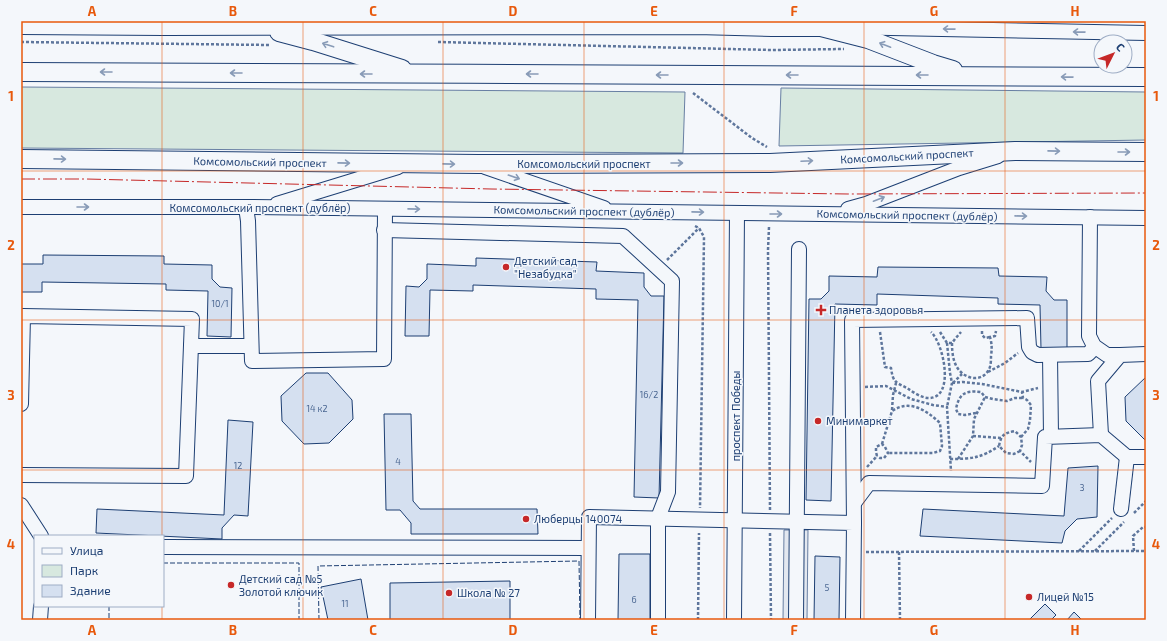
<svg xmlns="http://www.w3.org/2000/svg" width="1167" height="641" font-family="'Exo 2',sans-serif">
<rect width="100%" height="100%" fill="#f4f7fb"/>
<g fill="#d7e8df" stroke="#687fa3">
<path d="M21,87L685,92L683,153L21,148Z"/>
<path d="M781,88L1146,92V140L779,146Z"/>
</g>
<path fill="#e3e8f0" stroke="#687fa3" d="M784,530H808L807,620H783Z"/>
<g fill="#d5e0f0" stroke="#1d3f73">
<path d="M43,255L164,256V264L212,265V279L220,287L232,288L231,337L207,336L208,291L166,290V284L42,282V292H21V264H43Z"/>
<path d="M476,258L597,262L596,271L644,273V287L651,296H664L659,498L634,497L638,300L596,299V289L473,285V291L430,290L429,336H405L406,286L419,287L427,279V264L476,266Z"/>
<path d="M878,267L998,268L999,276L1047,277L1046,291L1054,300H1067V350L1041,349L1040,305L998,304V298L877,294V305L835,304L831,501L806,500L809,299H821L829,291V276L877,277Z"/>
<path d="M306,373H328L352,400L353,419L329,443L304,444L282,421L281,396Z"/>
<path d="M1146,377V441L1126,421L1125,397Z"/>
<path d="M384,414H411L413,501L420,509H537L538,534H411V523L400,510H386Z"/>
<path d="M228,420L253,422L248,516L234,515L222,528V539L96,533L97,509L224,515Z"/>
<path d="M1098,466L1097,517L1077,519L1065,531L1062,543L920,536L923,509L1064,516L1068,468Z"/>
<path d="M619,554H650V620H618Z"/>
<path d="M815,556L840,557L839,620H814Z"/>
<path d="M361,579L368,620H328L321,587Z"/>
<path d="M510,581V620H390V583Z"/>
<path d="M1045,604L1056,615L1051,620H1029Z"/>
<path d="M1074,612L1082,620H1067Z"/>
</g>
<g fill="none" stroke-linecap="round" stroke-linejoin="round">
<defs>
<g id="minor">
<path d="M840,27L1146,33"/>
<path d="M485,167L604,208"/>
<path d="M277,204L398,167"/>
<path d="M21,207H246L1146,218"/>
<path d="M246,207L248,221L252,361L384,359L385,209"/>
<path d="M848,209L866,204L959,168L998,156"/>
<path d="M1090,217L1089,336L1094,346L1107,355H1120"/>
<path d="M384,230L623,236L672,281L668,492L658,518V620"/>
<path d="M191,346H251"/>
<path d="M1050,355L1051,436"/>
<path d="M21,404L23,316L192,319L186,476L21,475"/>
<path d="M1101,435L1098,381L1120,355L1146,354"/>
<path d="M854,503L869,483L1042,486L1045,437L1101,435L1127,457H1146"/>
<path d="M21,505L41,536"/>
<path d="M1121,509L1127,457"/>
<path d="M854,523L852,320L1027,318L1029,347L1032,352L1038,355L1088,354L1092,350L1094,346"/>
<path d="M163,547L588,548"/>
<path d="M40,620L41,606"/>
<path d="M588,620L589,517L854,523L853,620"/>
<path d="M734,620L737,213"/>
<path d="M796,620L799,249"/>
</g>
<g id="major">
<path d="M21,25L164,26L697,25L772,27H821L868,39L933,64L953,70"/>
<path d="M279,32L313,41L402,69"/>
<path d="M21,72C396,74 771,74 1146,77"/>
<path d="M21,159L478,164L770,163L1015,151L1146,152"/>
</g>
</defs>
<use href="#minor" stroke="#1d3f73" stroke-width="16"/>
<use href="#major" stroke="#1d3f73" stroke-width="20"/>
<g stroke="#5e769c" stroke-width="2.5" stroke-dasharray="3 2" stroke-linecap="butt">
<path d="M21,42L270,45"/>
<path d="M438,42L772,50L844,49"/>
<path d="M693,93L752,138L767,147"/>
<path d="M695,226L699,228L704,237L700,508"/>
<path d="M769,227L768,250L770,510"/>
<path d="M667,260L699,228"/>
<path d="M982,331V335L985,338L990,337"/>
<path d="M880,332L885,367L891,368C893,382 895,382 907,388C913,392 921,398 929,398C955,398 944,344 931,332"/>
<path d="M940,332L947,343H952L955,339L961,332"/>
<path d="M947,343L950,373L952,383L947,407"/>
<path d="M952,343C952,352 953,363 959,370C966,379 981,382 988,371C991,367 991,361 991,356C992,349 992,344 990,337L995,336L996,331"/>
<path d="M988,372L1005,363L1018,353"/>
<path d="M952,383L963,382L982,384L1022,392L1038,388"/>
<path d="M953,383L962,374"/>
<path d="M865,387L886,386L911,399L933,405L947,407L951,471"/>
<path d="M892,410L893,395L896,383"/>
<path d="M976,413L965,415L958,414L956,409C959,394 965,390 981,392L985,397L993,399L1007,401L1015,398H1023"/>
<path d="M973,436L1001,438"/>
<path d="M1021,437L1028,429L1030,420L1031,405L1027,400L1023,398L1022,392"/>
<path d="M882,444L892,411C910,399 926,410 940,423L942,446L940,451L933,453H888"/>
<path d="M1020,451L1014,454L1006,453L999,446C1001,435 1004,433 1015,431L1021,437L1022,445L1020,451L1031,462"/>
<path d="M950,459C972,459 981,458 999,446"/>
<path d="M958,459L973,436L974,419L985,397"/>
<path d="M867,467L877,456L876,452V447L882,444L885,447L888,453L884,458H880L877,456"/>
<path d="M1134,513L1146,501"/>
<path d="M770,533L771,620"/>
<path d="M1079,551L1112,518"/>
<path d="M1095,551L1124,522"/>
<path d="M1134,551L1133,536L1143,527H1146"/>
<path d="M866,552L1146,551"/>
<path d="M899,552L900,620"/>
<path d="M698,620L699,533"/>
</g>
<use href="#minor" stroke="#f4f7fb" stroke-width="14"/>
<use href="#major" stroke="#f4f7fb" stroke-width="18"/>
<g stroke="#1d3f73" stroke-width="1" stroke-dasharray="5 2" stroke-linecap="butt">
<path d="M163,563H299V620"/>
<path d="M109,606V620"/>
<path d="M319,620L318,566L579,561L580,620"/>
</g>
<path stroke="#c62828" stroke-width="1" stroke-dasharray="14 3 2 3" stroke-linecap="butt" d="M21,179H86L491,189L848,194L1146,193"/>
</g>
<defs><path id="oneway-shaft" d="M-6 0H5M1.5-3L5.5 0L1.5 3" fill="none" stroke-width="1.6" stroke-linecap="round" stroke-linejoin="round"/></defs>
<g stroke="#889bb7">
<use href="#oneway-shaft" transform="translate(949 29) rotate(-179)"/>
<use href="#oneway-shaft" transform="translate(1079 32) rotate(-179)"/>
<use href="#oneway-shaft" transform="translate(328 45) rotate(-162)"/>
<use href="#oneway-shaft" transform="translate(885 45) rotate(-159)"/>
<use href="#oneway-shaft" transform="translate(106 72) rotate(-180)"/>
<use href="#oneway-shaft" transform="translate(236 73) rotate(-180)"/>
<use href="#oneway-shaft" transform="translate(366 74) rotate(-180)"/>
<use href="#oneway-shaft" transform="translate(532 74) rotate(-180)"/>
<use href="#oneway-shaft" transform="translate(662 75) rotate(-180)"/>
<use href="#oneway-shaft" transform="translate(792 75) rotate(-180)"/>
<use href="#oneway-shaft" transform="translate(922 75) rotate(-180)"/>
<use href="#oneway-shaft" transform="translate(1067 77) rotate(-179)"/>
<use href="#oneway-shaft" transform="translate(1054 151) rotate(1)"/>
<use href="#oneway-shaft" transform="translate(1124 152)"/>
<use href="#oneway-shaft" transform="translate(60 159) rotate(1)"/>
<use href="#oneway-shaft" transform="translate(807 161) rotate(-3)"/>
<use href="#oneway-shaft" transform="translate(344 163) rotate(1)"/>
<use href="#oneway-shaft" transform="translate(677 163)"/>
<use href="#oneway-shaft" transform="translate(449 164) rotate(1)"/>
<use href="#oneway-shaft" transform="translate(514 177) rotate(19)"/>
<use href="#oneway-shaft" transform="translate(879 199) rotate(-21)"/>
<use href="#oneway-shaft" transform="translate(83 207)"/>
<use href="#oneway-shaft" transform="translate(414 209) rotate(1)"/>
<use href="#oneway-shaft" transform="translate(698 212) rotate(1)"/>
<use href="#oneway-shaft" transform="translate(776 214)"/>
<use href="#oneway-shaft" transform="translate(1021 216) rotate(1)"/>
</g>
<path fill="none" stroke="#e8590c" stroke-width="1" stroke-opacity="0.55" d="M162,21V536M303,21V620M443,21V620M584,21V620M724,21V620M864,21V620M1005,21V620M21,171H1146M21,320H1146M21,470H1146M162,606V620"/>
<g fill="#c62828" stroke="#f4f7fb" stroke-width="1.5">
<circle cx="506" cy="267" r="4"/>
<path d="M819 304h4v4h4v4h-4v4h-4v-4h-4v-4h4z"/>
<circle cx="818" cy="421" r="4"/>
<circle cx="526" cy="519" r="4"/>
<circle cx="231" cy="585" r="4"/>
<circle cx="449" cy="593" r="4"/>
<circle cx="1029" cy="597" r="4"/>
</g>
<g text-anchor="middle" stroke-width="3" stroke-linejoin="round" paint-order="stroke">
<g font-size="9" fill="#4b6792">
<text x="220" y="307">10/1</text>
<text x="649" y="398">16/2</text>
<text x="317" y="412">14 к2</text>
<text x="398" y="465">4</text>
<text x="238" y="469">12</text>
<text x="1082" y="491">3</text>
<text x="827" y="591">5</text>
<text x="634" y="603">6</text>
<text x="345" y="607">11</text>
</g>
<g font-size="11" fill="#1d3f73" stroke="#f4f7fb">
<text transform="translate(907 156) rotate(-3)" y="4">Комсомольский проспект</text>
<text transform="translate(260 162) rotate(1)" y="4">Комсомольский проспект</text>
<text x="584" y="168">Комсомольский проспект</text>
<text x="260" y="212">Комсомольский проспект (дублёр)</text>
<text transform="translate(584 211) rotate(1)" y="4">Комсомольский проспект (дублёр)</text>
<text transform="translate(907 215) rotate(1)" y="4">Комсомольский проспект (дублёр)</text>
<text transform="translate(736 416) rotate(-90)" y="4">проспект Победы</text>
</g>
<g font-size="11" fill="#1d3f73" stroke="#f4f7fb" text-anchor="start">
<text x="514" y="265">Детский сад<tspan x="514" dy="13">"Незабудка"</tspan></text>
<text x="829" y="314">Планета здоровья</text>
<text x="826" y="425">Минимаркет</text>
<text x="534" y="523">Люберцы 140074</text>
<text x="239" y="583">Детский сад №5<tspan x="239" dy="13">Золотой ключик</tspan></text>
<text x="457" y="597">Школа № 27</text>
<text x="1037" y="601">Лицей №15</text>
</g>
</g>
<rect width="1167" height="641" fill="none" stroke="#f4f7fb" stroke-width="44"/>
<rect x="34" y="535" width="130" height="72" fill="#f4f7fb" stroke="#9eadc5"/>
<rect x="42" y="548" width="20" height="6" fill="#f4f7fb" stroke="#9eadc5"/>
<text x="70" y="555" font-size="12" fill="#1d3f73">Улица</text>
<rect x="42" y="565" width="20" height="12" fill="#d7e8df" stroke="#9eadc5"/>
<text x="70" y="575" font-size="12" fill="#1d3f73">Парк</text>
<rect x="42" y="585" width="20" height="12" fill="#d5e0f0" stroke="#9eadc5"/>
<text x="70" y="595" font-size="12" fill="#1d3f73">Здание</text>
<g transform="translate(1113 54) rotate(48)"><circle r="19" fill="#f4f7fb" stroke="#9eadc5"/>
<path d="M0-3L7 15L0 10L-7 15Z" fill="#c62828"/>
<text y="-6" font-size="11" font-weight="bold" text-anchor="middle" fill="#1d3f73">С</text>
</g>
<rect x="22" y="22" width="1123" height="597" fill="none" stroke="#e8590c" stroke-width="1.5"/>
<g font-size="13" text-anchor="middle" font-weight="bold" fill="#e8590c">
<text x="92" y="16">A</text>
<text x="233" y="16">B</text>
<text x="373" y="16">C</text>
<text x="513" y="16">D</text>
<text x="654" y="16">E</text>
<text x="794" y="16">F</text>
<text x="934" y="16">G</text>
<text x="1075" y="16">H</text>
<text x="11" y="101">1</text>
<text x="1156" y="101">1</text>
<text x="11" y="250">2</text>
<text x="1156" y="250">2</text>
<text x="11" y="400">3</text>
<text x="1156" y="400">3</text>
<text x="11" y="549">4</text>
<text x="1156" y="549">4</text>
<text x="92" y="635">A</text>
<text x="233" y="635">B</text>
<text x="373" y="635">C</text>
<text x="513" y="635">D</text>
<text x="654" y="635">E</text>
<text x="794" y="635">F</text>
<text x="934" y="635">G</text>
<text x="1075" y="635">H</text>
</g>
</svg>
